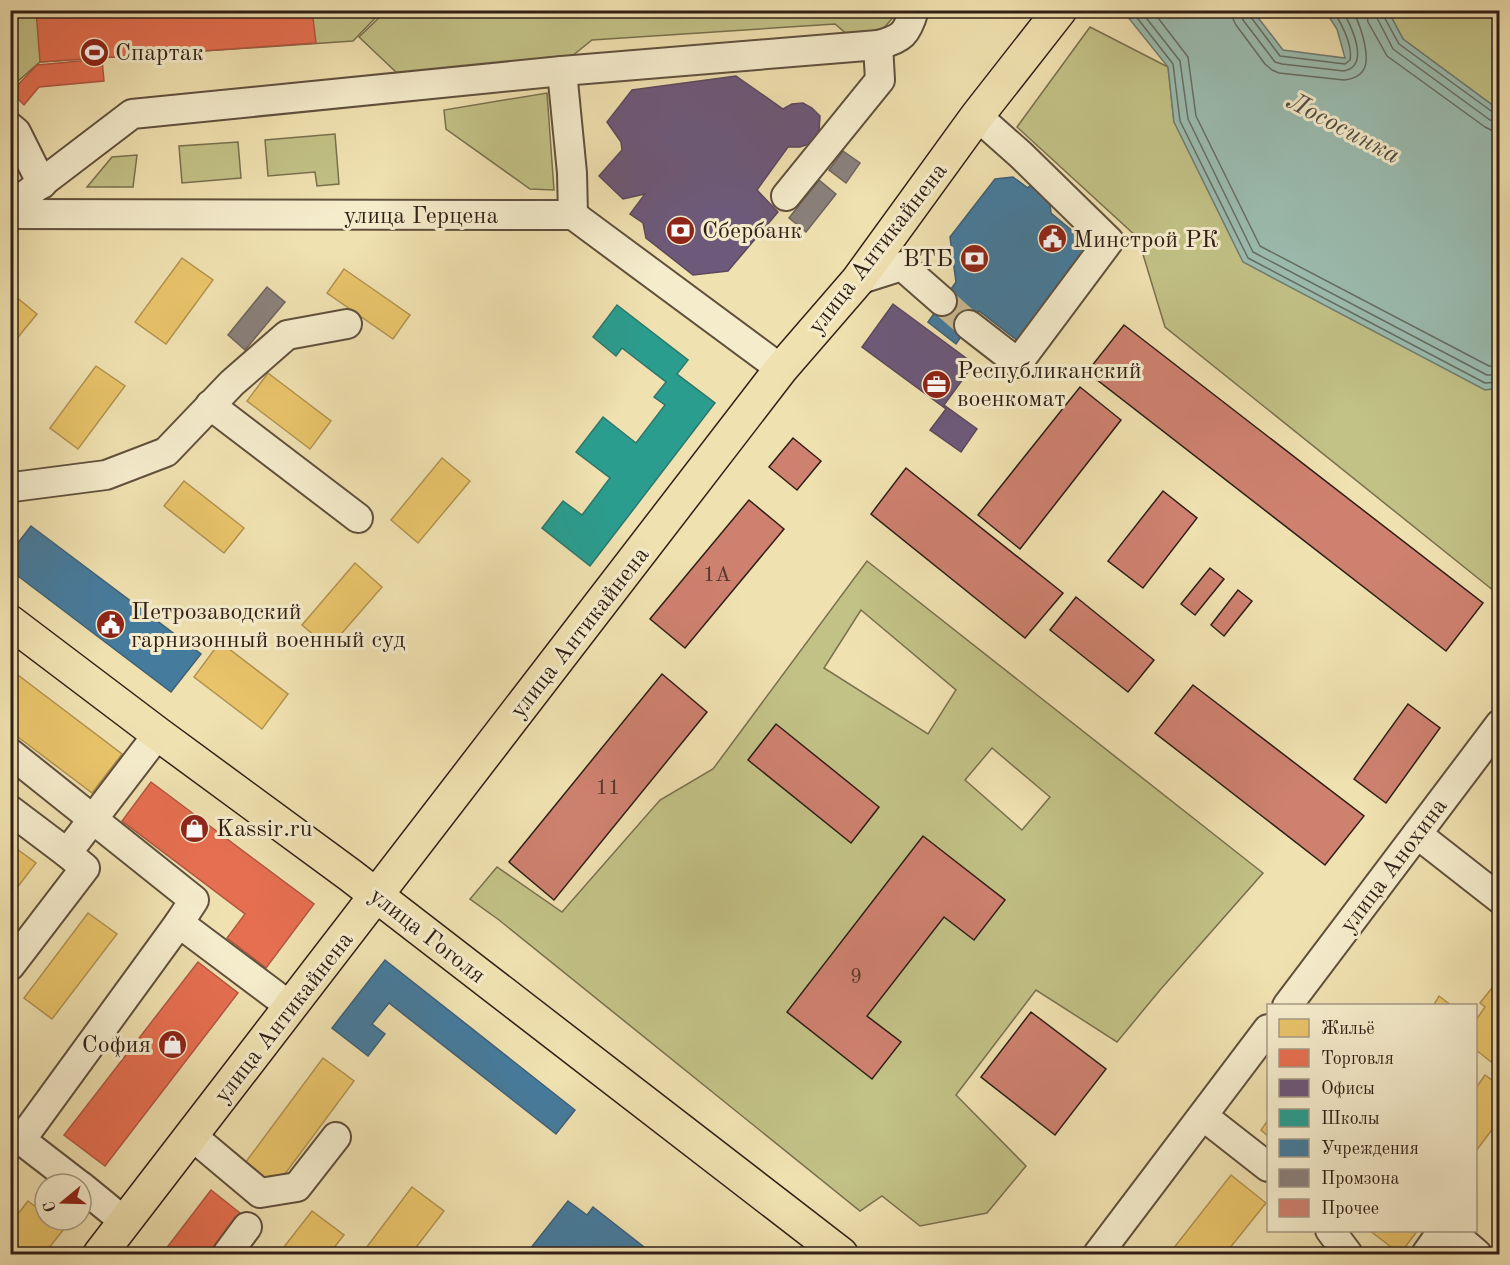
<svg xmlns="http://www.w3.org/2000/svg" width="1510" height="1265" font-family="'Old Standard TT',serif">
<rect width="100%" height="100%" fill="#f0e1b0"/>
<filter id="stains"><feTurbulence type="fractalNoise" baseFrequency=".00333" numOctaves="4"/><feColorMatrix values="0 0 0 0 .2 0 0 0 0 .09 0 0 0 0 .02 0 0 0 .5 -.17"/></filter>
<radialGradient id="worn" r=".72"><stop offset=".6" stop-color="#630" stop-opacity="0"/><stop offset="1" stop-color="#630" stop-opacity=".3"/></radialGradient>
<g fill="#c2c186" stroke="#79704e" stroke-width="1.5" fill-rule="evenodd">
<path d="M11,11H382L353,41L40,62L11,87Z"/>
<path d="M386,11H899L881,31L849,36L835,24L592,40L572,56L397,73L359,37Z"/>
<path d="M1388,11H1499V110L1403,39Z"/>
<path d="M1090,27L1168,67L1174,122L1485,389L1499,388V595L1165,327L1138,238L1017,127Z"/>
<path d="M547,93L554,190L530,189L446,129L444,110Z"/>
<path d="M335,134L339,184L317,186L315,172L268,176L265,140Z"/>
<path d="M238,142L241,178L182,183L179,146Z"/>
<path d="M137,155L133,187H87L112,157Z"/>
<path d="M867,561L1263,873L1160,990L1117,1042L1036,990L956,1095L1026,1166L987,1213L920,1226L882,1196L860,1211L499,920L470,899L497,867L562,912L660,800L713,769ZM861,610L956,690L928,734L824,668ZM992,748L1050,797L1022,830L965,780Z"/>
</g>
<path fill="#9bbcb0" stroke="#707d73" stroke-width="1.5" d="M1123,11H1253L1283,50L1345,58L1337,29L1325,11H1388L1403,39L1499,110V388L1485,390L1243,262L1174,122L1168,67Z"/>
<g fill="#e9c46a" stroke="#b29251" stroke-width="1.5">
<path d="M182,258L213,280L166,344L135,322Z"/>
<path d="M344,269L410,315L393,339L327,293Z"/>
<path d="M10,292L37,314L10,347Z"/>
<path d="M96,366L125,386L78,449L50,428Z"/>
<path d="M268,373L331,421L310,449L247,401Z"/>
<path d="M442,458L470,481L418,543L391,520Z"/>
<path d="M184,481L244,528L224,553L164,506Z"/>
<path d="M355,563L382,587L329,648L302,625Z"/>
<path d="M220,642L288,694L262,729L194,677Z"/>
<path d="M10,669L122,754L92,793L10,731Z"/>
<path d="M10,844L36,863L10,897Z"/>
<path d="M88,913L117,934L52,1019L24,998Z"/>
<path d="M1500,978V1059L1495,1065L1476,1050V1020L1485,1007L1480,1003Z"/>
<path d="M1439,996L1452,1006H1433Z"/>
<path d="M323,1058L354,1081L276,1186L245,1163Z"/>
<path d="M1485,1075L1500,1086V1119L1476,1151V1088Z"/>
<path d="M1268,1120V1136L1261,1130Z"/>
<path d="M1231,1175L1266,1203L1225,1254H1169Z"/>
<path d="M412,1187L444,1211L411,1254H367L363,1252Z"/>
<path d="M28,1201L45,1214V1220H53L64,1229L44,1254H10V1224Z"/>
<path d="M312,1211L344,1235L329,1254H283L280,1252Z"/>
<path d="M1369,1230H1418L1400,1254Z"/>
</g>
<g fill="#e76f51" stroke="#b05740" stroke-width="1.5">
<path d="M12,10H36L37,14Z"/>
<path d="M36,10H312L316,43L40,62Z"/>
<path d="M102,59L104,81L39,87L24,105L11,92L37,65Z"/>
<path d="M151,782L314,904L266,968L227,938L245,914L122,821Z"/>
<path d="M198,962L238,993L105,1166L64,1135Z"/>
<path d="M211,1190L244,1216L214,1254H162Z"/>
</g>
<g fill="#6d597a" stroke="#5b485c" stroke-width="1.5">
<path d="M736,76L783,109L792,104L803,103L812,108L820,116L819,131L812,143L800,147H788L757,190L778,212L728,271L693,275L646,238L643,223L630,214L645,194L623,199L599,176L622,150L621,142L607,122L632,90Z"/>
<path d="M893,304L974,364L944,405L977,429L961,452L930,430L946,409L862,347Z"/>
</g>
<path fill="#2a9d8f" stroke="#2c776b" stroke-width="1.5" d="M617,305L688,360L677,374L715,403L590,566L542,528L563,501L582,515L610,478L576,452L603,417L636,443L665,405L654,397L666,382L622,348L616,356L593,337Z"/>
<g fill="#457b9d" stroke="#3f5f75" stroke-width="1.5">
<path d="M1013,177L1028,188L1035,179L1049,196L1051,213L1087,243L1084,267L1022,344L979,311L956,344L928,322L956,282L950,237L995,179Z"/>
<path d="M31,526L201,654L171,692L10,570V553Z"/>
<path d="M385,960L575,1110L556,1134L389,1003L372,1024L385,1034L368,1056L332,1028Z"/>
<path d="M568,1201L587,1215L593,1207L653,1254H526Z"/>
</g>
<g fill="#8a817c" stroke="#6f645e" stroke-width="1.5">
<path d="M843,151L860,163L846,183L829,170Z"/>
<path d="M819,180L836,194L806,232L789,218Z"/>
<path d="M267,287L285,302L245,350L228,335Z"/>
</g>
<g fill="none" stroke-linecap="round" stroke-linejoin="round">
<g stroke="#666e64" stroke-width="1.5">
<path d="M1131,10L1173,64L1180,121L1248,258L1485,383L1500,382"/>
<path d="M1140,10L1180,61L1188,119L1253,252L1487,375H1500"/>
<path d="M1152,10L1188,57L1196,116L1260,246L1489,366H1500"/>
<path d="M1232,10L1233,19L1236,25L1265,64L1272,70L1279,73L1344,80C1371,77 1368,57 1363,37C1360,27 1358,19 1352,10"/>
<path d="M1241,10L1243,20L1275,62L1282,64L1344,71C1371,66 1351,25 1342,10"/>
<path d="M1248,10L1250,16L1280,56L1345,64L1350,60C1353,45 1341,23 1333,10"/>
<path d="M1366,10L1368,22L1387,56L1485,127L1491,130L1500,131"/>
<path d="M1375,10L1377,18L1393,49L1490,120L1500,122"/>
<path d="M1383,10V15L1399,44L1494,113L1500,114"/>
</g>
</g>
<g fill="#ce816f" stroke="#301f17" stroke-width="1.5">
<path d="M1124,325L1483,603L1446,651L1087,372Z"/>
<path d="M1080,387L1121,420L1020,549L978,515Z"/>
<path d="M793,438L821,461L797,490L769,467Z"/>
<path d="M906,468L1063,593L1025,638L871,514Z"/>
<path d="M1163,491L1197,518L1143,588L1108,561Z"/>
<path d="M749,500L784,529L685,648L650,619Z"/>
<path d="M1210,568L1224,579L1195,615L1181,604Z"/>
<path d="M1238,590L1252,601L1224,636L1211,625Z"/>
<path d="M1076,597L1154,660L1128,692L1050,630Z"/>
<path d="M662,674L707,712L554,900L509,862Z"/>
<path d="M1193,685L1364,816L1325,865L1155,733Z"/>
<path d="M1408,704L1440,728L1386,803L1354,779Z"/>
<path d="M776,724L879,807L851,843L748,760Z"/>
<path d="M923,836L1005,900L974,940L944,917L867,1016L901,1042L872,1079L787,1012Z"/>
<path d="M1031,1012L1106,1069L1055,1135L981,1077Z"/>
</g>
<g fill="none" stroke-linecap="round" stroke-linejoin="round">
<path stroke="#caba91" stroke-width="28" stroke-dasharray="28 14" stroke-linecap="butt" d="M942,301L969,325"/>
<defs>
<g id="minor">
<path d="M562,71L572,173L573,215"/>
<path d="M10,127L16,132L42,184"/>
<path d="M786,196L880,80L878,45"/>
<path d="M10,207L132,114L562,71L878,45C902,39 907,34 914,10"/>
<path d="M10,214L573,215L781,369"/>
<path d="M858,280L902,266L942,301"/>
<path d="M969,325L1018,363L1109,241L1021,155L977,116"/>
<path d="M210,405L358,518"/>
<path d="M13,487L106,475L166,452L232,383L287,335L347,324"/>
<path d="M10,753L194,900L179,923"/>
<path d="M10,810L67,853"/>
<path d="M1417,834L1500,899"/>
<path d="M10,966L85,868L67,853L158,734"/>
<path d="M1287,1006L1500,724"/>
<path d="M1203,1116L1268,1167"/>
<path d="M192,1136L260,1193L297,1187L336,1137"/>
<path d="M78,1184L21,1140L179,923L291,1007"/>
<path d="M81,1186L125,1222"/>
<path d="M1330,1230L1348,1254"/>
<path d="M1449,1230L1477,1254"/>
<path d="M227,1254L247,1227"/>
<path d="M1098,1254L1268,1029"/>
<path d="M1426,1254L1443,1230"/>
</g>
<g id="major">
<path d="M10,622L158,734L350,875L841,1254"/>
<path d="M100,1254L781,369L858,280L977,116L1060,10"/>
</g>
</defs>
<use href="#minor" stroke="#60503d" stroke-width="32"/>
<use href="#major" stroke="#301f17" stroke-width="36"/>
<use href="#minor" stroke="#f5eccc" stroke-width="28"/>
<use href="#major" stroke="#f0e1b0" stroke-width="33"/>
</g>
<defs>
<symbol id="stadium-disc" viewBox="-11 -11 22 22"><circle r="9.5" fill="#8f2418" stroke="#f5eccc"/><path d="M0-5a6.5 5 0 1 0 0 10a6.5 5 0 1 0 0-10ZM-3.5-1.8h7v3.6h-7Z" fill="#fff"/></symbol>
<symbol id="bank-disc" viewBox="-11 -11 22 22"><circle r="9.5" fill="#8f2418" stroke="#f5eccc"/><path d="M-6-4H6V4H-6ZM0-2.3a2.3 2.3 0 1 0 0 4.6a2.3 2.3 0 1 0 0-4.6Z" fill="#fff"/></symbol>
<symbol id="civic-disc" viewBox="-11 -11 22 22"><circle r="9.5" fill="#8f2418" stroke="#f5eccc"/><path d="M-.6-6.5H3V-4.5H.6V-3L4-1V1h2V6H-6V1h2V-1L-.6-3ZM-1.2 2.5V6h2.4V2.5Z" fill="#fff"/></symbol>
<symbol id="office-disc" viewBox="-11 -11 22 22"><circle r="9.5" fill="#8f2418" stroke="#f5eccc"/><path d="M-6-3h4V-5.5h4V-3h4V5H-6ZM-1-4.5V-3h2v-1.5ZM-6 0V1H6V0Z" fill="#fff"/></symbol>
<symbol id="shop-disc" viewBox="-11 -11 22 22"><circle r="9.5" fill="#8f2418" stroke="#f5eccc"/><path d="M-5-2.5h2.3a2.7 3.5 0 0 1 5.4 0H5L5.5 6h-11ZM-1.5-2.5h3a1.5 2.3 0 0 0-3 0Z" fill="#fff"/></symbol>
</defs>
<g fill-rule="evenodd">
<use href="#stadium-disc" x="78" y="36" width="33" height="33"/>
<use href="#bank-disc" x="664" y="214" width="33" height="33"/>
<use href="#civic-disc" x="1036" y="222" width="33" height="33"/>
<use href="#bank-disc" x="958" y="242" width="33" height="33"/>
<use href="#office-disc" x="920" y="368" width="33" height="33"/>
<use href="#civic-disc" x="94" y="608" width="33" height="33"/>
<use href="#shop-disc" x="178" y="812" width="33" height="33"/>
<use href="#shop-disc" x="156" y="1028" width="33" height="33"/>
</g>
<g text-anchor="middle" stroke-width="6" stroke-linejoin="round" paint-order="stroke">
<g font-size="21" fill="#58382d">
<text x="717" y="581">1А</text>
<text x="608" y="794">11</text>
<text x="856" y="983">9</text>
</g>
<g font-size="24" fill="#301f17" stroke="#f5eccc" text-anchor="start">
<text x="115" y="60">Спартак</text>
<text x="702" y="238">Сбербанк</text>
<text x="1073" y="247">Минстрой РК</text>
<text x="953" y="266" text-anchor="end">ВТБ</text>
<text x="957" y="378">Республиканский<tspan x="957" dy="28">военкомат</tspan></text>
<text x="131" y="619">Петрозаводский<tspan x="131" dy="28">гарнизонный военный суд</tspan></text>
<text x="216" y="836">Kassir.ru</text>
<text x="151" y="1052" text-anchor="end">София</text>
</g>
<g font-size="24" fill="#301f17" stroke="#f5eccc">
<text x="421" y="223">улица Герцена</text>
<text transform="translate(877 248) rotate(-52)" y="8">улица Антикайнена</text>
<text transform="translate(579 632) rotate(-52)" y="8">улица Антикайнена</text>
<text transform="translate(1393 865) rotate(-53)" y="8">улица Анохина</text>
<text transform="translate(428 935) rotate(38)" y="8">улица Гоголя</text>
<text transform="translate(283 1017) rotate(-52)" y="8">улица Антикайнена</text>
</g>
<g font-size="26" font-style="italic" fill="#504e45" stroke="#f5eccc">
<text transform="translate(1344 127) rotate(28)" y="9">Лососинка</text>
</g>
</g>
<rect width="1510" height="1265" fill="none" stroke="#f0e1b0" stroke-width="36"/>
<rect x="12" y="12" width="1486" height="1241" fill="none" stroke="#301f17" stroke-width="3"/>
<rect x="18" y="18" width="1474" height="1229" fill="none" stroke="#301f17" stroke-width="1.5"/>
<rect x="1267" y="1004" width="210" height="228" fill="#f5eccc" stroke="#a69a84" stroke-width="1.5"/>
<rect x="1279" y="1019" width="30" height="18" fill="#e9c46a" stroke="#a69a84" stroke-width="1.5"/>
<text x="1321" y="1034" font-size="18" fill="#301f17">Жильё</text>
<rect x="1279" y="1049" width="30" height="18" fill="#e76f51" stroke="#a69a84" stroke-width="1.5"/>
<text x="1321" y="1064" font-size="18" fill="#301f17">Торговля</text>
<rect x="1279" y="1079" width="30" height="18" fill="#6d597a" stroke="#a69a84" stroke-width="1.5"/>
<text x="1321" y="1094" font-size="18" fill="#301f17">Офисы</text>
<rect x="1279" y="1109" width="30" height="18" fill="#2a9d8f" stroke="#a69a84" stroke-width="1.5"/>
<text x="1321" y="1124" font-size="18" fill="#301f17">Школы</text>
<rect x="1279" y="1139" width="30" height="18" fill="#457b9d" stroke="#a69a84" stroke-width="1.5"/>
<text x="1321" y="1154" font-size="18" fill="#301f17">Учреждения</text>
<rect x="1279" y="1169" width="30" height="18" fill="#8a817c" stroke="#a69a84" stroke-width="1.5"/>
<text x="1321" y="1184" font-size="18" fill="#301f17">Промзона</text>
<rect x="1279" y="1199" width="30" height="18" fill="#ce816f" stroke="#a69a84" stroke-width="1.5"/>
<text x="1321" y="1214" font-size="18" fill="#301f17">Прочее</text>
<g transform="translate(63 1202) rotate(251)"><circle r="28" fill="#f5eccc" stroke="#a69a84" stroke-width="1.5"/>
<path d="M0-4.5L10 22L0 15L-10 22Z" fill="#8f2418"/>
<text y="-9" font-size="16" font-weight="bold" text-anchor="middle" fill="#301f17">С</text>
</g>
<rect width="100%" height="100%" filter="url(#stains)"/>
<rect width="100%" height="100%" fill="url(#worn)"/>
</svg>
